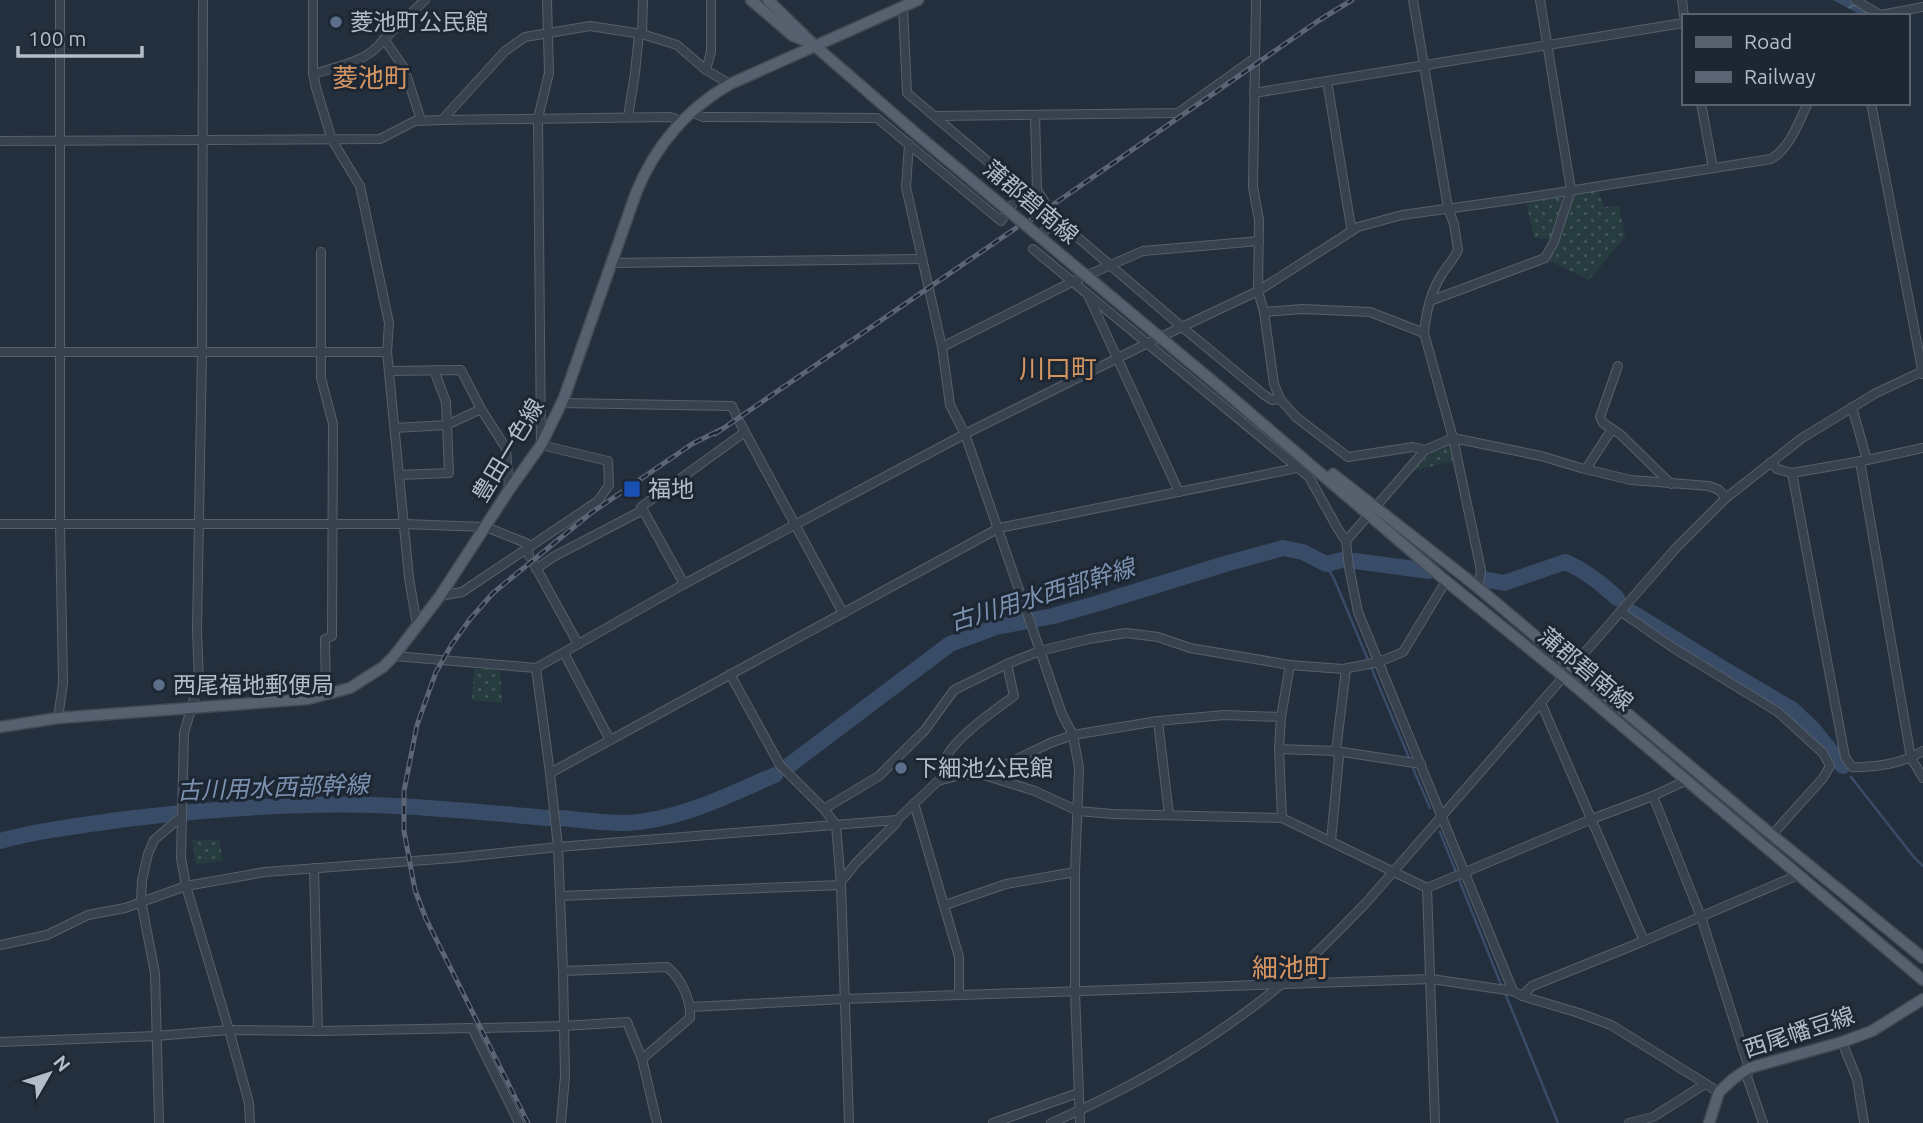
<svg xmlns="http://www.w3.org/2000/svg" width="1923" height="1123" font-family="Ubuntu,'Noto Sans JP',sans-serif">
<defs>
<pattern id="grass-dots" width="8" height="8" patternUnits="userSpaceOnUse" patternTransform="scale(1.75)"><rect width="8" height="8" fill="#263c3f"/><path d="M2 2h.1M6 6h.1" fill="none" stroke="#435659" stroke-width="1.8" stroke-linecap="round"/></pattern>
<pattern id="water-waves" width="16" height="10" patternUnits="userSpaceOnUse" patternTransform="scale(1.75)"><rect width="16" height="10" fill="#394c67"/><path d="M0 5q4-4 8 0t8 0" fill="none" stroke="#53647b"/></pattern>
</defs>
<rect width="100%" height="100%" fill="#242f3e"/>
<g fill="url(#grass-dots)">
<path d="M1598,190L1604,207L1619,206L1625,237L1589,280L1548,260L1573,195Z"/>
<path d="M1567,193L1552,239L1534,238L1526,201Z"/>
<path d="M1451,443L1454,461L1413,471L1436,447Z"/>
<path d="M474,668L500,670L502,703L472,700Z"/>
<path d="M192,840H219L223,861L196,864Z"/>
</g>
<path fill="url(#water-waves)" d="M1833,0H1849L1878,16H1863Z"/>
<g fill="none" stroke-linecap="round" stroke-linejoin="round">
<g stroke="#394c67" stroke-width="2.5">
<path d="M1326,564L1335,581L1410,760"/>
<path d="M1412,766L1430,808"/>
<path d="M1851,777L1913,856L1923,866"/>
<path d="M1440,832L1502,987"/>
<path d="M1505,993L1558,1123"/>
</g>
<g stroke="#394c67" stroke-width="16">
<path d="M1355,561L1429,571"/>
<path d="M1484,579L1504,583L1565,562C1585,570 1601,583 1617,598"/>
<path d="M1633,613L1727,671L1793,710L1813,729L1843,766"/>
<path d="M787,767L950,644L996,627L1053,616L1099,603L1225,564L1283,548L1303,552L1326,564L1342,560"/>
<path d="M561,818C582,820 605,823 626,823C678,821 728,795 775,775"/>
<path d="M0,841C41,830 84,825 126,819C208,809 292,803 375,805C433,807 491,813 549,818"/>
</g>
<defs>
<g id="minor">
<path d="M203,0L202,352L197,630L199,682L184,733L181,858L186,886L229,1030L249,1103L250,1123"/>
<path d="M313,0V72L316,88L332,140L360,186L389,323L387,352L409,578L417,625"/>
<path d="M1256,0L1253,187L1259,220L1258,291L1264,312L1274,384L1280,399L1296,417L1348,457L1413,447L1425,450L1453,438L1541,456L1581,468L1631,480L1709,486L1719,490L1726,498"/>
<path d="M1413,0L1448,208L1454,224L1458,250C1454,259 1447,266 1442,274C1431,291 1426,313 1424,333L1453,438L1481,570L1479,583L1476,586"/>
<path d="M1682,0L1684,16"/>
<path d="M1855,0L1880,15"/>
<path d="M903,7L907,93L1039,205L1044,201L1037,190L1035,115"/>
<path d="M1876,16L1923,7"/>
<path d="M642,34L643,0"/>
<path d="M706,70L711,52V0"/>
<path d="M313,74C339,66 368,62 384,39"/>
<path d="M1327,81L1351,227L1350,232"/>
<path d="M1254,93L1683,23"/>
<path d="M1701,103L1713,168"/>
<path d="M1871,103L1923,374"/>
<path d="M691,112L703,117H714L877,118L1001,221L1023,190"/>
<path d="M935,116L1178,113L1255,58"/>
<path d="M628,117L635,73L639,34"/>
<path d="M421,120L404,68L384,39L425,0"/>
<path d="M442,120L505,51L525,37L590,26L642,34L677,45L706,70L730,84"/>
<path d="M0,141L380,139L415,121L442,120L670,117L674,118L679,124"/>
<path d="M909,144L906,187L942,347L950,405L965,434L1062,714L1073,735L1079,768L1075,872V992L1080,1123"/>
<path d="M1044,232L1054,217L1182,327L1263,394L1272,400L1280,399"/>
<path d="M1033,249L1309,477L1338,529L1346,541L1349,567L1358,612L1513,991"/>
<path d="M321,252V378L333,424L332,636L325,639L326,694"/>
<path d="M612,263L921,259"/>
<path d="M1088,295L1179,492"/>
<path d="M1430,301L1545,258L1554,242L1571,190L1540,0"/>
<path d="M1264,312L1302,309L1370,312L1424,333"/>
<path d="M942,347L1074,281L1143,251L1259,241"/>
<path d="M0,352H387"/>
<path d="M1618,366L1600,417L1603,423L1620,434L1671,484"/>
<path d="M389,371L461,370L481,409L506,448L509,490"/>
<path d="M561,403L732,406L737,417"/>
<path d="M1852,407L1867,460"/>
<path d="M739,421L843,613"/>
<path d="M395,428L447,425L446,402L434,370"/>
<path d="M1860,461L1911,758L1923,778"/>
<path d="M1771,462L1777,469L1792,473L1867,460L1923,448"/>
<path d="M1586,469L1612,429"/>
<path d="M1792,473L1845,757L1852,767C1875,768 1904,763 1923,751"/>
<path d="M400,475L449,473L447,425L481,409"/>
<path d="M643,510L684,584"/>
<path d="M0,524H404L486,527L526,543L528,548L529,556"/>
<path d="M1346,541L1425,450"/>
<path d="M534,564L578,644"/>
<path d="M536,569L553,557L643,510L641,507L745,432"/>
<path d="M440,596L462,592L598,501L609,485L608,461L541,445L538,118L549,73L547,0"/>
<path d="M1620,611L1672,647L1778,712L1823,753L1830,766L1823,778L1763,845"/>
<path d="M564,653L610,740"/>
<path d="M394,656L536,668L684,584L965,434L1148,343L1258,291L1358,227L1402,215L1511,200L1771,159C1790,148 1798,123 1808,103"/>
<path d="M536,668L550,773L558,847L563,971L565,1076L561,1123"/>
<path d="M730,674L780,765L824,809L836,825L841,885L849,1123"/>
<path d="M1541,703L1644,941"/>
<path d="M58,718L63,683L60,523V0"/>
<path d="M1158,721L1169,815"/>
<path d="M1279,749L1336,751L1421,764"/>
<path d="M550,773L999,528L1297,468"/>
<path d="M984,775L1050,743L1073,735L1158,721L1224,715L1281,717"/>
<path d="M942,779C942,773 942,767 944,762C951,740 995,710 1014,696L1007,664L1040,651L1089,639L1126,633L1158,637L1190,648L1290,665L1343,669L1379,662L1403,652L1446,581"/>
<path d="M1653,796L1701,917L1749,1068L1747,1077L1763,1123"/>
<path d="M914,803L959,957V995"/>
<path d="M824,809L879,776L925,730L954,690L1007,664"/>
<path d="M1282,818L1279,749L1281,717L1290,665"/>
<path d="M1331,841L1339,757L1336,751L1346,669"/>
<path d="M314,868L318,1031"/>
<path d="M841,881L845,877L855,864L896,823L897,820"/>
<path d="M1427,888L1435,1123"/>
<path d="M560,896L841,885"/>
<path d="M945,905L1006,884L1075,872"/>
<path d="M0,945L47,935L88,915L125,908L186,886L265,872L453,858L558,847L897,820L938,781L961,775H984L1006,782L1035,791L1078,811L1112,814L1282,818L1427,888L1592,819L1653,796L1685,781"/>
<path d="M563,971L667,967C681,978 691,999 690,1018L642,1059"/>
<path d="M1522,996L1532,986L1644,941L1798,875"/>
<path d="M691,1007L844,999L1431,979L1513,991L1522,996L1579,1013L1611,1025L1719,1092"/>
<path d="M484,1028L564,1026L627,1022L642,1059L657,1123"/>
<path d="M0,1042L156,1036L229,1030L318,1031L472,1028L519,1123"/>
<path d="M1842,1042L1857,1079L1864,1123"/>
<path d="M159,1123L155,973L141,901L142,880L148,854L154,840L182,816"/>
<path d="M993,1123L1078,1093"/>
<path d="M1051,1123C1137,1086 1216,1039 1288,979C1315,956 1340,929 1365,904L1676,548L1726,498L1802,438L1876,393L1923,371"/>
<path d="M1629,1123L1653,1117L1705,1084"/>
</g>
<g id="major">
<path d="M751,0L793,36L809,42"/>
<path d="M768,0L814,45L920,137"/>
<path d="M1222,389L1446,581L1563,676L1923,980"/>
<path d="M1333,474L1476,586L1772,835L1923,958"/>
<path d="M0,727L58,718L308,699L350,688L383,667L394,656L440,596L509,490L541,445L564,398L636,193C655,146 687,109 730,84L918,0"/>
<path d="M1709,1123L1719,1092L1733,1079L1749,1068L1842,1042L1872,1031L1923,999"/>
</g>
</defs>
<use href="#minor" stroke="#565f6c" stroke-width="10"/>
<use href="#major" stroke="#414a57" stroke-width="13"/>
<use href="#minor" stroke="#38414e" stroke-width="8"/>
<use href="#major" stroke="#56606e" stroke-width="10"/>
<defs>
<g id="rail">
<path d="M1031,220L1318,21L1352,0"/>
<path d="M715,434L1016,228"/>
<path d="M528,1123L426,919L415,890L404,831V791L417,725L436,672L452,644L471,618L493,593L591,513L692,444L722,429"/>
</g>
</defs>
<use href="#rail" stroke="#5a6575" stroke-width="5"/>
<use href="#rail" stroke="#1d2633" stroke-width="2.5" stroke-dasharray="8" stroke-linecap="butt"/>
<defs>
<path id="major-bridge" d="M920,137L1222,389"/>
</defs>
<use href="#major-bridge" stroke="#414a57" stroke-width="13" stroke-linecap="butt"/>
<use href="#major-bridge" stroke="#56606e" stroke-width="10"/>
</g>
<g fill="#5c6f8a" stroke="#1d2633" stroke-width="2.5">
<circle cx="336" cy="22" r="7"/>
<circle cx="159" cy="685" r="7"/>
<circle cx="901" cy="768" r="7"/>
</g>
<rect fill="#1a4fb4" stroke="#1d2633" stroke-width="2.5" x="623" y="480" width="18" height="18" rx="3.5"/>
<g text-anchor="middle" stroke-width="6" stroke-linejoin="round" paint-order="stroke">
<g font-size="23" fill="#b4bcc9" stroke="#1d2633" text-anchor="start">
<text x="350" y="30">菱池町公民館</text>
<text x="648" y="497">福地</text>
<text x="173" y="693">西尾福地郵便局</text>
<text x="915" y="776">下細池公民館</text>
</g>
<g font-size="23" fill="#b4bcc9" stroke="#1d2633">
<text transform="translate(1031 202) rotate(40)" y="8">蒲郡碧南線</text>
<text transform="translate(508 450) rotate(-59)" y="8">豊田一色線</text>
<text transform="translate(1586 669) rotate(40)" y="8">蒲郡碧南線</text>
<text transform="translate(1799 1032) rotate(-18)" y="8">西尾幡豆線</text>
</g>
<g font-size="24" font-style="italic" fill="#7c92b1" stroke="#1d2633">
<text transform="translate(1042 595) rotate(-17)" y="8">古川用水西部幹線</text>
<text transform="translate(273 788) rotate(-2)" y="8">古川用水西部幹線</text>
</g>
<g font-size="26" fill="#d59563" stroke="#1d2633">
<text x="371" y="87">菱池町</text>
<text x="1058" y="378">川口町</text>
<text x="1291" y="977">細池町</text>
</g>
</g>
<rect x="1682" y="14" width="228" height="91" fill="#1d2633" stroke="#59626f" stroke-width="2"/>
<rect x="1696" y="37" width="35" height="10" fill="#56606e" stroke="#59626f" stroke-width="2"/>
<text x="1744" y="49" font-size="21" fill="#b4bcc9">Road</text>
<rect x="1696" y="72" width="35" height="10" fill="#5a6575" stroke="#59626f" stroke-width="2"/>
<text x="1744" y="84" font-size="21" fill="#b4bcc9">Railway</text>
<g transform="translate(49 1074) rotate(51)" stroke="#1d2633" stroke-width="5" paint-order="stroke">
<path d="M0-5L12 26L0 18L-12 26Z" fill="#b4bcc9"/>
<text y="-10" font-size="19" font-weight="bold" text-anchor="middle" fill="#b4bcc9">N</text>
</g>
<path d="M18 46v10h124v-10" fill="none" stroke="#b4bcc9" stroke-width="3.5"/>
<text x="28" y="46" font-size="21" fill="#b4bcc9" stroke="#1d2633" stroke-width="5" paint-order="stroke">100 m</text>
</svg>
